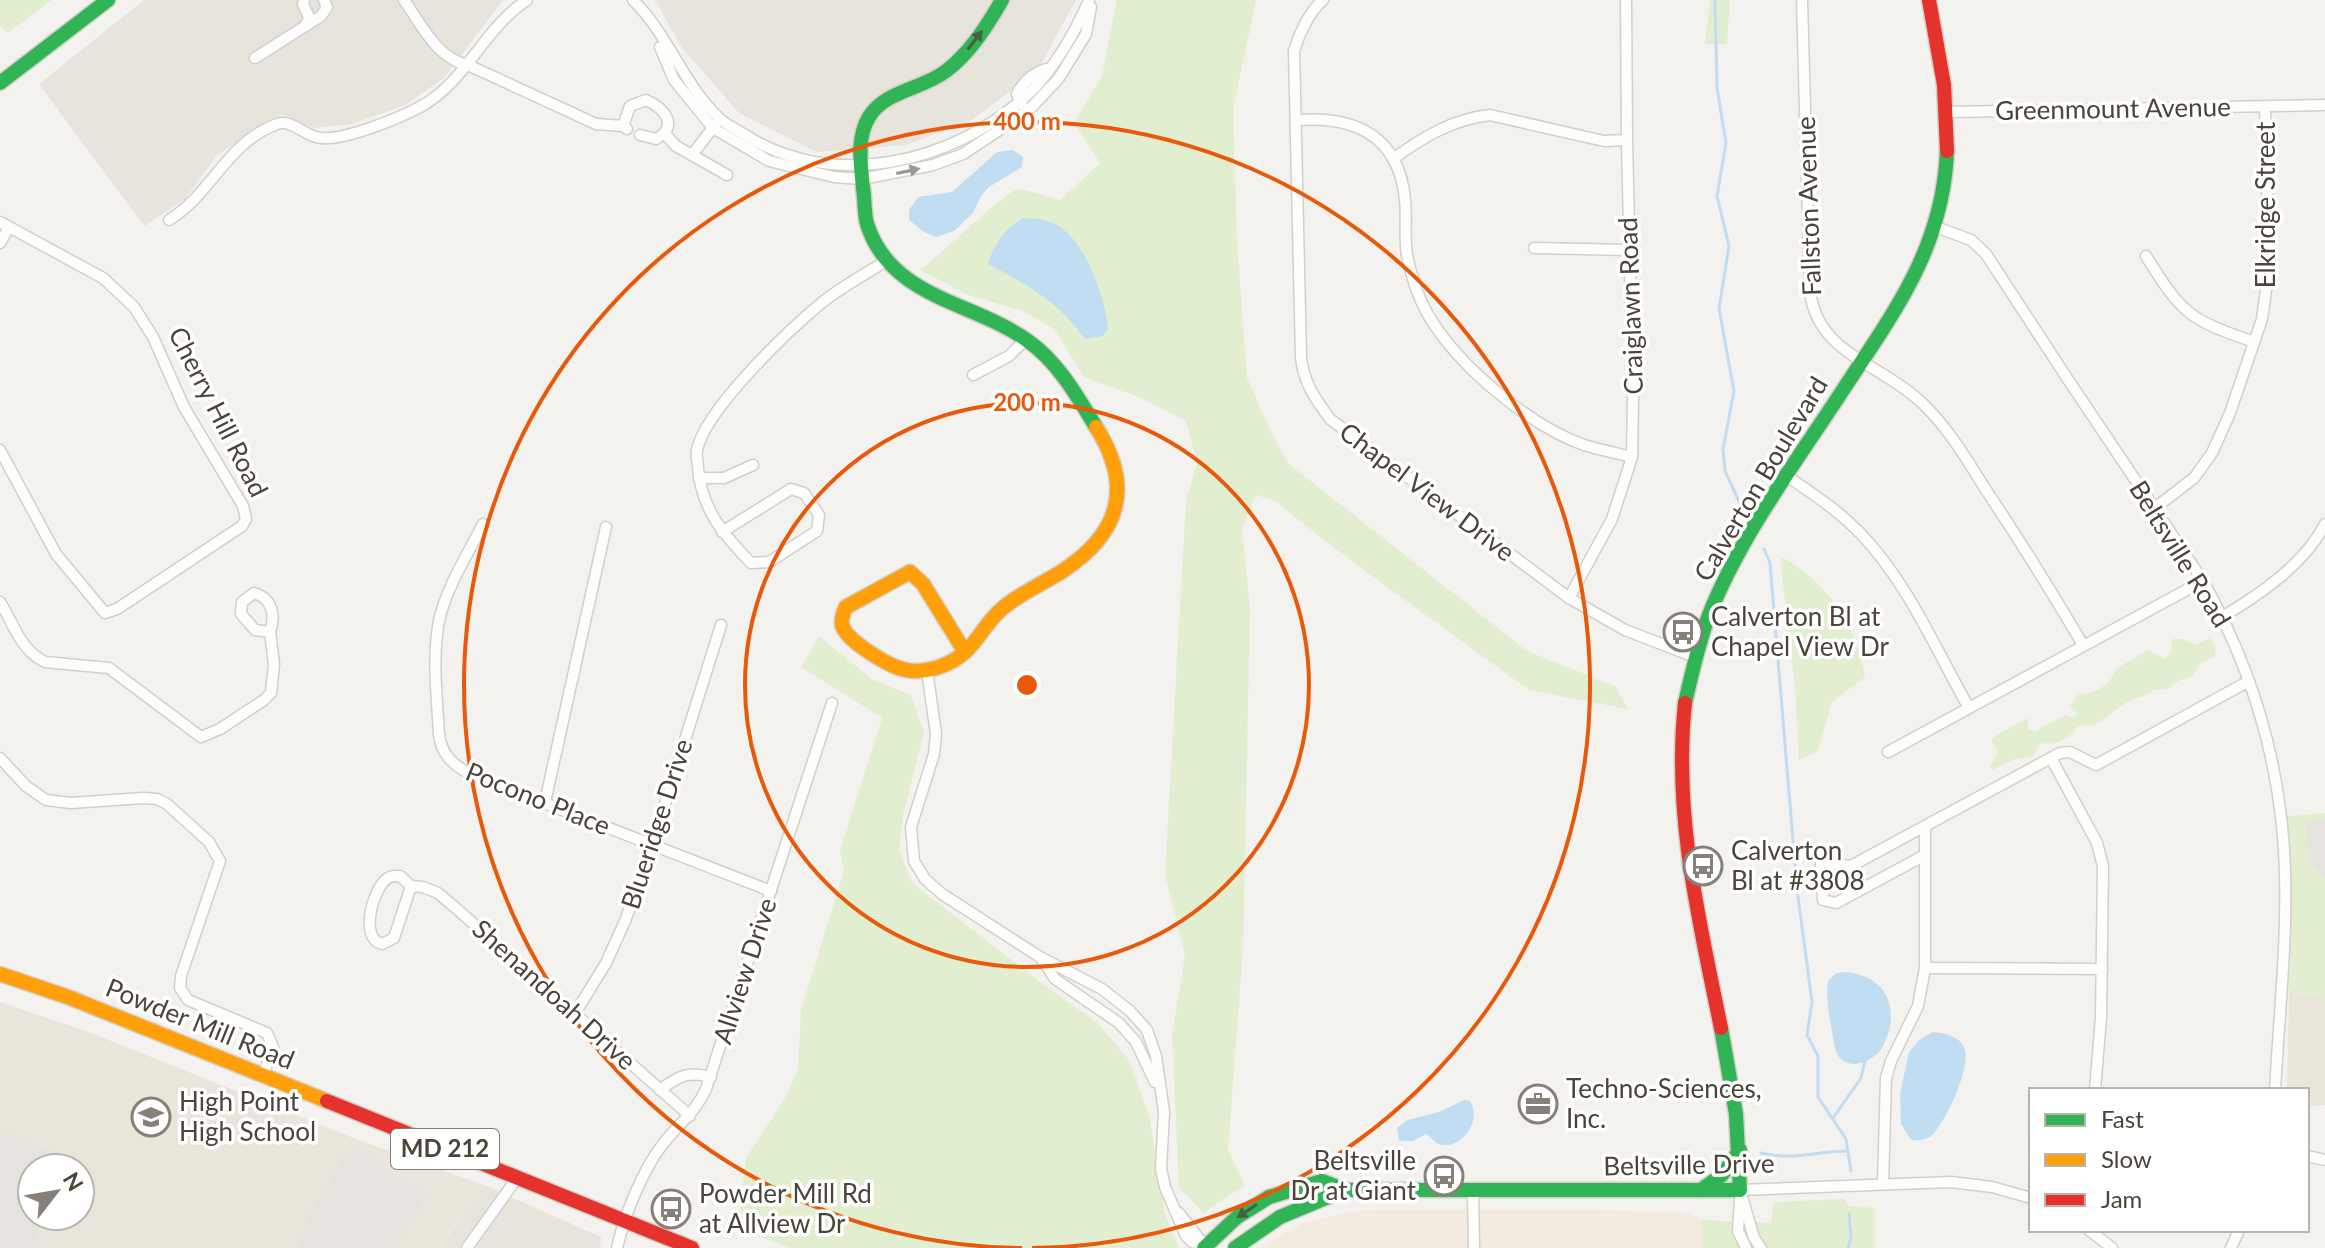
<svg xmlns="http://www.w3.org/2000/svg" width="2325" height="1248" font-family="Lato,sans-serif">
<rect width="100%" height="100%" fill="#f4f2ee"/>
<g fill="#e7e4dc">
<path d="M144,0H503L444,78L405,105L352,124L314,128L281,114L217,155L185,199L144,226L39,84Z"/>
<path d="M655,0H1076L1037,71L972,120L906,145L817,152L739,113L682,48Z"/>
<path d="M484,1185L601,1237L600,1248H439Z"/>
</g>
<path fill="#f3ebdf" d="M1394,1209H1571L1691,1213L1702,1220V1248H1259L1303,1223L1355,1211Z"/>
<g fill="#eae5da" fill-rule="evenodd">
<path d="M2289,991L2325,998V1105L2307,1107V1090H2287Z"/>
<path d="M0,1002L86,1031L356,1139L484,1185L438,1248H0ZM32,1168H80V1216H32Z"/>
</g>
<g fill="#e1eecf">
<path d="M0,0H52L8,33L0,26Z"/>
<path d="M1117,0H1256L1233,109L1237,241L1247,378L1275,440L1289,464L1527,651L1615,686L1628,709L1529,690L1354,563L1273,500L1256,495L1242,528L1250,610L1243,949L1228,1150L1245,1185L1203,1213L1179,1187L1172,1035L1185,956L1165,875L1186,501L1197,463L1186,421L1141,398L1084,377L1054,329L1023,311L968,295L920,270C954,244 982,211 1018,188L1060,200L1100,163L1074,123L1102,76Z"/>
<path d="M1710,0H1730L1727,44H1705Z"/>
<path d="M1780,556C1829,583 1855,623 1865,677L1832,702L1818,751L1799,760L1795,687Z"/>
<path d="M819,636L873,680L911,695L924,732L903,815L899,850L912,883L1048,988L1098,1023L1129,1060L1149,1115L1165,1215L1179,1248H791L738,1229L746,1158L785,1098L798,1069L801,1010L844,871L840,850L882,718L801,667Z"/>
<path d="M2209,638L2215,643V656L2200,664L2193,676L2178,681L2169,689L2153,690L2147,695L2130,700L2095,725L2078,726C2069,739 2057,746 2041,743L2032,757L2016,759L1992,770L1990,767L1998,752L1991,741L1996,735L2028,718V729L2036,732L2043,726L2066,715L2074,718L2077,712L2070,706L2077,695C2095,693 2109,687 2116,669L2147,650L2165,659L2171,650L2172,639H2182L2196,645Z"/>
<path d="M2325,813V998L2289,991L2291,893L2287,816Z"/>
<path d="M1844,1199L1849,1206L1875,1208V1248H1702V1220L1771,1223L1774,1202Z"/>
</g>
<g fill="#e6e3df">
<path d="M2325,818V878L2309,862L2305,820Z"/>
<path d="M4,1132L68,1157L64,1168H32V1216H45L32,1248H0V1141Z"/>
<path d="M355,1148L426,1196L392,1248H298L311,1211L335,1175L345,1152L350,1155Z"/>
</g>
<g fill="#c0ddf1">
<path d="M1013,150L1023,157L1022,167L989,187L981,196L973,213L954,231L936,237L924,232L909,220V210L918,197L952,192L997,152Z"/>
<path d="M1023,218C1031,219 1041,218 1048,221C1083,231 1105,296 1108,328L1103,336L1085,339C1058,301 1029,286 988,264C994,244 1004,229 1023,218Z"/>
<path d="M1843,972C1886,974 1902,1008 1883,1046C1876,1059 1854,1071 1841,1059C1835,1054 1834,1043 1833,1036C1829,1018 1826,1000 1828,981L1835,974Z"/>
<path d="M1933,1032C1945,1033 1961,1036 1965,1050C1970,1070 1947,1118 1934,1133C1928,1140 1919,1141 1911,1140L1901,1124L1900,1094L1909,1052L1919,1040Z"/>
<path d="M1464,1100L1470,1101C1482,1119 1464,1148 1441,1145C1435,1144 1432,1137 1426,1134L1413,1141H1399L1397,1128L1407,1120L1439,1112Z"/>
</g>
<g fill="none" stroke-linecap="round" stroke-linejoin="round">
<g stroke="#c0ddf1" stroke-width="3">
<path d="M1715,0L1717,88L1726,143L1717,196L1729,246L1719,309L1734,391L1723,449L1725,471L1743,510"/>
<path d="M1764,549L1770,563L1797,889L1812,1002L1807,1035L1818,1056V1097L1846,1139L1851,1171"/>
<path d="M1833,1118L1861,1078L1865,1061"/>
<path d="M1761,1153C1794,1161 1815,1151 1848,1151"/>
<path d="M1848,1248L1851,1237L1849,1214"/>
</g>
<defs>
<g id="street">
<path d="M304,0L303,4L309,17L306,25"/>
<path d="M404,0C421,24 437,59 468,65L596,124L623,126"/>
<path d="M633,0C668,34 683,84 719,118C726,125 736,129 745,135C833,191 951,164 1026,96C1052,73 1076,31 1089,0"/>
<path d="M1323,0C1309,12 1299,34 1294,51L1301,357C1303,382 1316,400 1330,419L1569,598L1625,630L1695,657"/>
<path d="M1802,0L1810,291C1817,354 1880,363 1921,402C1948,427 1967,460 1986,490C2020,541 2052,592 2083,645"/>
<path d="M660,47L674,80L713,128L769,161L834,177L862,179L933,165L963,154L1028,111L1059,78L1086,34L1091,7"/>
<path d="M255,58L321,16L327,7L324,0"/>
<path d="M1022,105L1017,94C1023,82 1034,73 1046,69"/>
<path d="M1948,112L2325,105"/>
<path d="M1298,120C1356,116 1399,136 1405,200C1407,218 1404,237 1407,255C1411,275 1417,295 1427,313C1456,364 1528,425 1584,445C1600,450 1616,453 1632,457"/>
<path d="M627,129L623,126L630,106L646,100C664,108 680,126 656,139L640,135"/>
<path d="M665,134L676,146L727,175"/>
<path d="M692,155L715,125"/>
<path d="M1393,159C1423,137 1453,119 1490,115L1604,141L1627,140"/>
<path d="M169,220C211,195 226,143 277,124C291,119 303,134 316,137C338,144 399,118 420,107C466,82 484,28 527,0"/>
<path d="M0,222L103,278L134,307L153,337L184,407L243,506L246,519L242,526L117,609L105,613L56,554L0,450"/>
<path d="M1936,227L1971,240L1986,254L2065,375L2203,581C2253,670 2282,769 2285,871C2287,944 2279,1017 2275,1090"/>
<path d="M0,243L9,227"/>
<path d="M1534,248L1629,250"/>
<path d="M2146,256C2183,315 2188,319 2254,342"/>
<path d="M973,375L1009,356L1026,339"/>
<path d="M1787,476C1813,494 1839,511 1861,534C1908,583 1936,650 1969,708"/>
<path d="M699,478H724L753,465"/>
<path d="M2155,508L2194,478L2212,453L2230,413L2262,319L2269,269L2265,107"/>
<path d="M483,524C468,554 446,588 439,621C432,657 437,698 439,734C441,754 453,765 470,774L771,891"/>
<path d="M722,532L791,489L804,493L819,515L817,531L769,562L751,563C723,534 702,510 698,468C698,463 696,456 697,450C705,410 787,332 819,305C839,288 864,275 886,261"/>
<path d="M254,593C272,598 276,615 270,632L255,630L241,614L242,602Z"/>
<path d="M1569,598L1612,519L1632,457L1633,399L1627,140L1626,0"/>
<path d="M0,602C14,624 20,650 45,662L109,668L201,737L220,729L264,700L271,693L274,664L270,632"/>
<path d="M2222,617C2259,595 2305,564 2325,524"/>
<path d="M927,670L936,734L934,754L911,827L914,861L925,879L942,894L1040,957L1102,989L1130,1011L1147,1030L1156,1056L1164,1112L1161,1169L1165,1187L1186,1236L1192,1242L1205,1246"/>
<path d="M1888,752L2203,581"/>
<path d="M0,758L26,786L46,800L71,803L143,798L157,799L167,804L209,842L220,861L181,976L180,988L188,1000L267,1033L273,1047L263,1076"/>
<path d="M2051,758L2097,843L2103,866L2101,1017L2095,1090"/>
<path d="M545,802L606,527"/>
<path d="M1925,855L1836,903L1823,900L1821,863L1851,866L2060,753L2070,752L2096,765L2249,681"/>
<path d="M411,886L394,938L382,944C358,938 374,886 388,878C392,875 395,876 400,876L411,886L423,887L438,893L458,910L690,1116"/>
<path d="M1041,958L1055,979L1119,1023L1136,1042L1155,1082"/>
<path d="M1925,968L2102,969"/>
<path d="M574,1015L606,963L625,921L652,845L721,625"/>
<path d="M660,1090C678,1076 688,1071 711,1077"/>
<path d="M2307,1156L2325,1160"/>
<path d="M1883,1184L1886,1078L1891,1061L1918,1006L1925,968V826"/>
<path d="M1473,1190L1474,1248"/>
<path d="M1740,1190L1951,1182L1992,1187L2031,1198"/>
<path d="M1740,1190L1754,1238L1761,1248"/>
<path d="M1740,1200L1738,1231L1746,1248"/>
<path d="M1179,1213L1205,1246"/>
<path d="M2089,1230L2112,1248"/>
<path d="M467,1248L517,1178"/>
<path d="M617,1248C624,1216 643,1169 663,1144C678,1124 696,1112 706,1089L832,703"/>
<path d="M2231,1248L2239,1230"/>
</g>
<g id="fast">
<path d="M1002,0C987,26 970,53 946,71C923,89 884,91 869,117C856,138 861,165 863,188C865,200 864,213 867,224C891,299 973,301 1028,341C1058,362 1077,396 1096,427"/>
<path d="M0,83L108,0"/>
<path d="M1685,703C1692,673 1698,644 1709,615C1740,537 1793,466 1839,396C1891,316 1943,251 1947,151"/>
<path d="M1701,1190L1722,1175L1740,1150"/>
<path d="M1204,1248L1237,1217L1269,1197L1322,1181L1345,1190H1740L1736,1114L1721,1028"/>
<path d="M1235,1248L1280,1217L1345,1190"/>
</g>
<g id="slow">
<path d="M965,652L923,584L910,572L846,607C843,613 841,618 842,625C846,641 890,667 906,670C916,672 926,671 936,668C977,655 977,629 1004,607C1021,593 1042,584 1061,572C1120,534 1134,487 1096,427"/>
<path d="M0,974L68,997L327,1101"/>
</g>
<g id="jam">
<path d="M1929,0L1944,85L1947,151"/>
<path d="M1685,703C1673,814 1699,920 1721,1028"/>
<path d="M327,1101L692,1248"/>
</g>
</defs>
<use href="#street" stroke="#d2d0cb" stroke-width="13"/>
<use href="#fast" stroke="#d3cfc5" stroke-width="17"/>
<use href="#slow" stroke="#d3cfc5" stroke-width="17"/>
<use href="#jam" stroke="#d3cfc5" stroke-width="17"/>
<use href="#street" stroke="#fdfdfc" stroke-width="10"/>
<use href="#fast" stroke="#30b455" stroke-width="14"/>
<use href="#slow" stroke="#ff9f0a" stroke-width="14"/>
<use href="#jam" stroke="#e5322d" stroke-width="14"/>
</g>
<defs><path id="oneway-solid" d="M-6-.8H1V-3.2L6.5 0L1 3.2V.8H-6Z" transform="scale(2)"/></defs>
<g fill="#446040">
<use href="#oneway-solid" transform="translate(975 40) rotate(-52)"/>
<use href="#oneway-solid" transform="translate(1247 1211) rotate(146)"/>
</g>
<use fill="#9b9791" href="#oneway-solid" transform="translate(908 171) rotate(-12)"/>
<g fill="none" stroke="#e8590c" stroke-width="4">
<circle cx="1027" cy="685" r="282"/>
<path d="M1022 1248A563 563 0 1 1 1032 1248"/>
</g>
<defs>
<symbol id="bus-ring" viewBox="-11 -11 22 22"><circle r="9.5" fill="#fff" stroke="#868178" stroke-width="1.5"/><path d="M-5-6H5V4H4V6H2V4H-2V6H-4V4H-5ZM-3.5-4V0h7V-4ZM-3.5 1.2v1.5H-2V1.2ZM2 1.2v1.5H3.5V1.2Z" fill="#868178"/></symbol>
<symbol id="office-ring" viewBox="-11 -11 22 22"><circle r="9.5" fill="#fff" stroke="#868178" stroke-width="1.5"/><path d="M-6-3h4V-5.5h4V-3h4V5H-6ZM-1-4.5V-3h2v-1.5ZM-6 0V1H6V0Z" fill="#868178"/></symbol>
<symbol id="school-ring" viewBox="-11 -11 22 22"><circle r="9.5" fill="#fff" stroke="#868178" stroke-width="1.5"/><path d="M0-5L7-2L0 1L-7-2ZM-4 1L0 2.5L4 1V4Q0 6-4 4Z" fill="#868178"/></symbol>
</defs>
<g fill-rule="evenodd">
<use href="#bus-ring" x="1661" y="610" width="44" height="44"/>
<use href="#bus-ring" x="1681" y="844" width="44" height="44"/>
<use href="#office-ring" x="1516" y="1082" width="44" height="44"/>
<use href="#school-ring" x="129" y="1095" width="44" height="44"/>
<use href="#bus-ring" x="1422" y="1154" width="44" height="44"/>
<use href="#bus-ring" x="649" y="1187" width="44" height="44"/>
</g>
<g text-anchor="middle" stroke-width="7" stroke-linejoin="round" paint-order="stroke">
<rect fill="#fff" stroke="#817c74" stroke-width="2" x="391" y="1129" width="108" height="40" rx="6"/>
<g font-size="24" font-weight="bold" fill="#4b4439">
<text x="445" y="1157">MD 212</text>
</g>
<g font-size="26" fill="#4b4439" stroke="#fff">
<text transform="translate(2113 109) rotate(-1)" y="9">Greenmount Avenue</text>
<text transform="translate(2266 205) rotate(-90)" y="9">Elkridge Street</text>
<text transform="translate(1809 206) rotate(-92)" y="9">Fallston Avenue</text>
<text transform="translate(1631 306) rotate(-92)" y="9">Craiglawn Road</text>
<text transform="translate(218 412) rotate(63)" y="9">Cherry Hill Road</text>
<text transform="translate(1761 479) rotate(-59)" y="9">Calverton Boulevard</text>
<text transform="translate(1427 492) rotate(37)" y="9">Chapel View Drive</text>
<text transform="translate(2180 554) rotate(58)" y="9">Beltsville Road</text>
<text transform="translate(538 799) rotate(22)" y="9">Pocono Place</text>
<text transform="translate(657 824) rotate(-72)" y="9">Blueridge Drive</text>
<text transform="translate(745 971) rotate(-72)" y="9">Allview Drive</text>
<text transform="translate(554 995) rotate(42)" y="9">Shenandoah Drive</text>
<text transform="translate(200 1024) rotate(22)" y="9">Powder Mill Road</text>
<text transform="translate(1689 1165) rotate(-1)" y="9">Beltsville Drive</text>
</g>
<g font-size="26" fill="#4b4439" stroke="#fff" text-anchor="start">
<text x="1711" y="626">Calverton Bl at<tspan x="1711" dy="30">Chapel View Dr</tspan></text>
<text x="1731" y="860">Calverton<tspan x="1731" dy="30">Bl at #3808</tspan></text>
<text x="1566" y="1098">Techno-Sciences,<tspan x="1566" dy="30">Inc.</tspan></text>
<text x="179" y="1111">High Point<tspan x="179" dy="30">High School</tspan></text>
<text x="1416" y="1170" text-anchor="end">Beltsville<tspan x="1416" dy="30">Dr at Giant</tspan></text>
<text x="699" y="1203">Powder Mill Rd<tspan x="699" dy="30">at Allview Dr</tspan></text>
</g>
</g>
<circle cx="1027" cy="685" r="12" fill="#e8590c" stroke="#fff" stroke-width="4"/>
<g font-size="24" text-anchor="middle" font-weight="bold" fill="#e8590c" stroke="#fff" stroke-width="7" stroke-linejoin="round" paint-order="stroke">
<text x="1027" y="130">400 m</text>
<text x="1027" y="411">200 m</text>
</g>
<rect x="2029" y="1088" width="280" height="144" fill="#ffffff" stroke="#b7b4b0" stroke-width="2"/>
<rect x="2045" y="1114" width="40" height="12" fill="#30b455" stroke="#b7b4b0" stroke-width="2"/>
<text x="2101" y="1128" font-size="24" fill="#4b4439">Fast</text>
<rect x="2045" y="1154" width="40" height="12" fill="#ff9f0a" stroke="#b7b4b0" stroke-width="2"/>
<text x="2101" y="1168" font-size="24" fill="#4b4439">Slow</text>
<rect x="2045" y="1194" width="40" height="12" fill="#e5322d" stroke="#b7b4b0" stroke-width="2"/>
<text x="2101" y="1208" font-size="24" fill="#4b4439">Jam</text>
<g transform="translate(56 1192) rotate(59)"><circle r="38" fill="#ffffff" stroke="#b7b4b0" stroke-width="2"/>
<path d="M0-6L14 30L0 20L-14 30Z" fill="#868178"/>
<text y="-12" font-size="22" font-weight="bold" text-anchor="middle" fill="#4b4439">N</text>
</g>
</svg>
